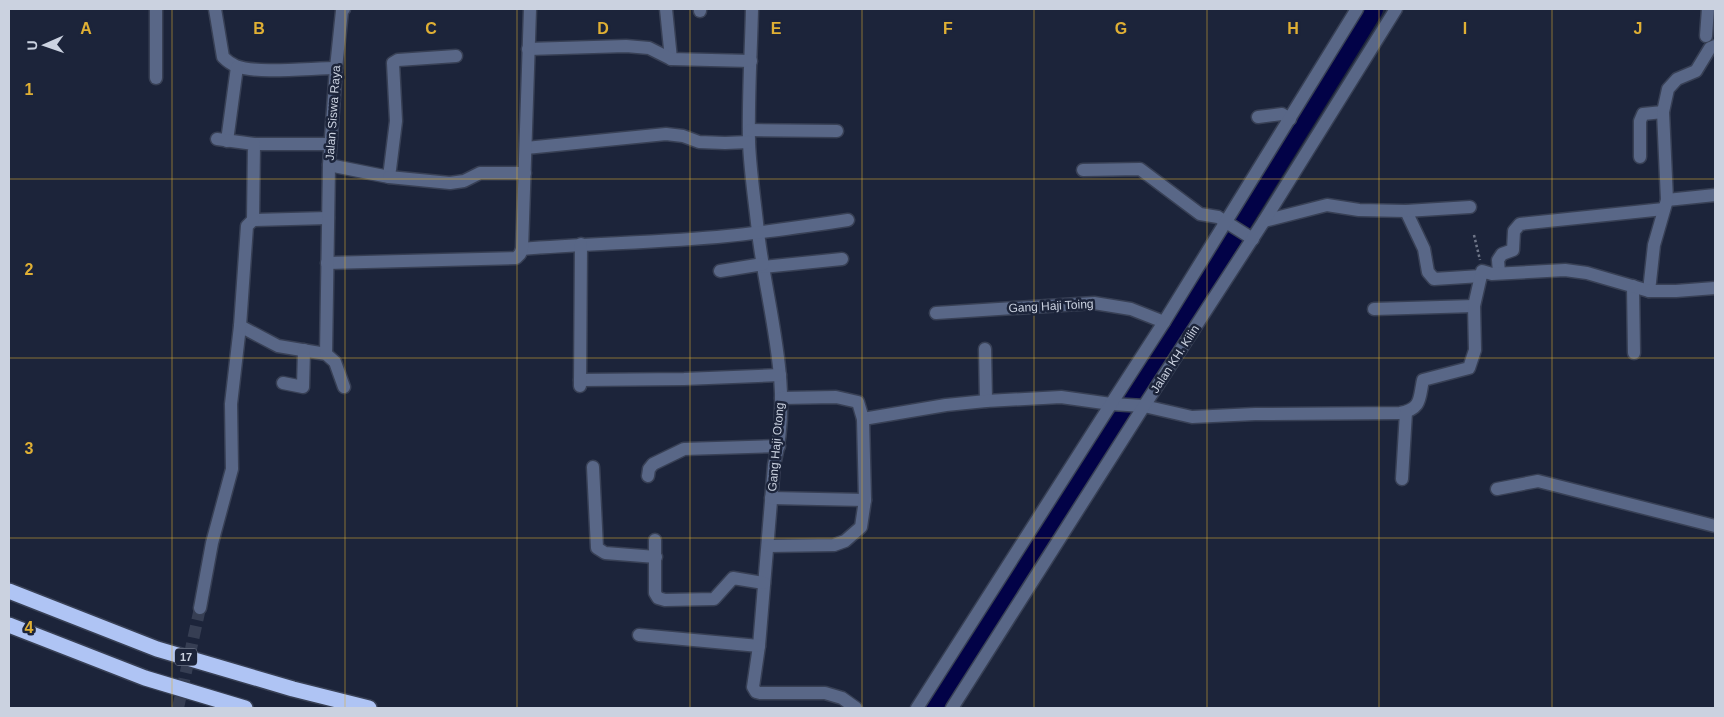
<svg xmlns="http://www.w3.org/2000/svg" width="1724" height="717" font-family="Arial,sans-serif">
<rect width="100%" height="100%" fill="#1c243a"/>
<g fill="none" stroke-linecap="round" stroke-linejoin="round">
<path stroke="#020247" stroke-width="24" d="M934,708L1110,432L1371,9"/>
<path stroke="#363e53" stroke-width="12" stroke-dasharray="12 6" stroke-linecap="butt" d="M178,708L200,608"/>
<defs>
<g id="minor">
<path d="M215,9L223,57C227,61 231,64 236,66C256,74 312,68 336,68"/>
<path d="M666,9L671,59"/>
<path d="M700,9V11"/>
<path d="M752,9C751,53 748,97 749,142C750,171 755,202 758,232C767,309 794,388 774,465L759,646L753,687L756,692L760,693H825L842,698L856,708"/>
<path d="M1706,36L1708,9"/>
<path d="M528,49L626,46L649,48L671,59L751,61"/>
<path d="M156,78V9"/>
<path d="M1258,117L1282,114L1290,119"/>
<path d="M750,130L837,131"/>
<path d="M227,141L237,67"/>
<path d="M254,144H330"/>
<path d="M526,148L666,134L683,136L699,142L725,143L749,142"/>
<path d="M1640,157V121L1643,114L1663,112"/>
<path d="M329,165L389,177L396,121L393,63L398,60L456,56"/>
<path d="M1083,170L1140,169L1200,214L1218,217L1253,239"/>
<path d="M389,177L450,183L464,181L480,173H525"/>
<path d="M1667,200L1715,195"/>
<path d="M1406,211L1424,249L1428,272L1434,279L1481,276"/>
<path d="M253,220L328,218"/>
<path d="M1264,221L1327,205L1359,210L1406,211L1470,207"/>
<path d="M522,249C590,243 659,243 727,236C767,232 807,226 848,220"/>
<path d="M327,263L516,258L520,254L522,249L530,9"/>
<path d="M763,267L842,259"/>
<path d="M720,271L763,264"/>
<path d="M1499,273L1498,260L1502,254L1513,250L1514,231L1520,224L1664,209"/>
<path d="M1633,286L1634,353"/>
<path d="M1649,291L1654,245L1667,200L1663,112L1668,89L1677,79L1696,71L1710,48L1715,46"/>
<path d="M1374,309L1474,306"/>
<path d="M936,313L1094,303L1131,309L1164,322"/>
<path d="M240,326L278,346L326,354L335,362L344,387"/>
<path d="M985,349L986,401"/>
<path d="M326,354L329,165L336,68L342,11L344,9"/>
<path d="M580,380L684,379L780,375"/>
<path d="M283,383L303,387L304,350"/>
<path d="M580,386L581,244"/>
<path d="M863,419L946,405L986,401L1061,397L1111,404L1144,406L1192,417L1255,414L1400,413C1422,409 1419,398 1423,380L1469,368L1475,350L1474,306L1482,271L1492,274L1565,270L1587,273L1649,291H1676L1715,288"/>
<path d="M593,467L597,548L605,553L656,557"/>
<path d="M648,476L649,469L653,464L684,449L779,446"/>
<path d="M1402,479L1406,412"/>
<path d="M1497,489L1538,481L1715,526"/>
<path d="M771,498L865,500"/>
<path d="M655,540V593L658,598L665,600L714,599L733,578L764,583"/>
<path d="M768,546L834,545L845,541L861,527L865,500L863,419L858,402L836,397L781,398"/>
<path d="M200,608L212,543L232,469L231,404L240,326L247,226L253,220L254,144L217,139"/>
<path d="M639,635L759,646"/>
<path d="M917,708L1111,404L1164,322L1357,9"/>
<path d="M952,708L1144,406L1264,221L1396,9"/>
</g>
<g id="highway">
<path d="M9,591L157,649L293,689L369,708"/>
<path d="M9,625L145,678L245,708"/>
</g>
</defs>
<use href="#minor" stroke="#384055" stroke-width="15"/>
<use href="#highway" stroke="#384055" stroke-width="18"/>
<path stroke="#707789" stroke-width="2.5" stroke-dasharray="2.5 2.5" stroke-linecap="butt" d="M1474,235L1480,260"/>
<use href="#minor" stroke="#596787" stroke-width="12"/>
<use href="#highway" stroke="#afc4f4" stroke-width="15"/>
</g>
<path fill="none" stroke="#e0b034" stroke-width="1" stroke-opacity="0.55" d="M172,9V708M345,9V708M517,9V708M690,9V708M862,9V708M1034,9V708M1207,9V708M1379,9V708M1552,9V708M9,179H1715M9,358H1715M9,538H1715"/>
<g text-anchor="middle" stroke-width="5" stroke-linejoin="round" paint-order="stroke">
<rect fill="#1c243a" stroke="#969eae" stroke-width="1" x="175" y="648.5" width="22" height="17" rx="4"/>
<g font-size="11" font-weight="bold" fill="#cbd2e0">
<text x="186" y="661">17</text>
</g>
<g font-size="12" fill="#cbd2e0" stroke="#1c243a">
<text transform="translate(333 113) rotate(-86)" y="4">Jalan Siswa Raya</text>
<text transform="translate(1051 306) rotate(-3)" y="4">Gang Haji Toing</text>
<text transform="translate(1175 359) rotate(-57)" y="4">Jalan KH. Kilin</text>
<text transform="translate(776 447) rotate(-85)" y="4">Gang Haji Otong</text>
</g>
</g>
<g font-size="16" text-anchor="middle" font-weight="bold" fill="#e0b034" stroke="#1c243a" stroke-width="5" stroke-linejoin="round" paint-order="stroke">
<text x="86" y="34">A</text>
<text x="259" y="34">B</text>
<text x="431" y="34">C</text>
<text x="603" y="34">D</text>
<text x="776" y="34">E</text>
<text x="948" y="34">F</text>
<text x="1121" y="34">G</text>
<text x="1293" y="34">H</text>
<text x="1465" y="34">I</text>
<text x="1638" y="34">J</text>
<text x="29" y="95">1</text>
<text x="29" y="275">2</text>
<text x="29" y="454">3</text>
<text x="29" y="633">4</text>
</g>
<rect width="1724" height="717" fill="none" stroke="#cbd2e0" stroke-width="20"/>
<g transform="translate(45 45) rotate(268)" stroke="#1c243a" stroke-width="4" paint-order="stroke">
<path d="M0-4L9 19L0 12L-9 19Z" fill="#cbd2e0"/>
<text y="-8" font-size="14" font-weight="bold" text-anchor="middle" fill="#cbd2e0">U</text>
</g>
</svg>
